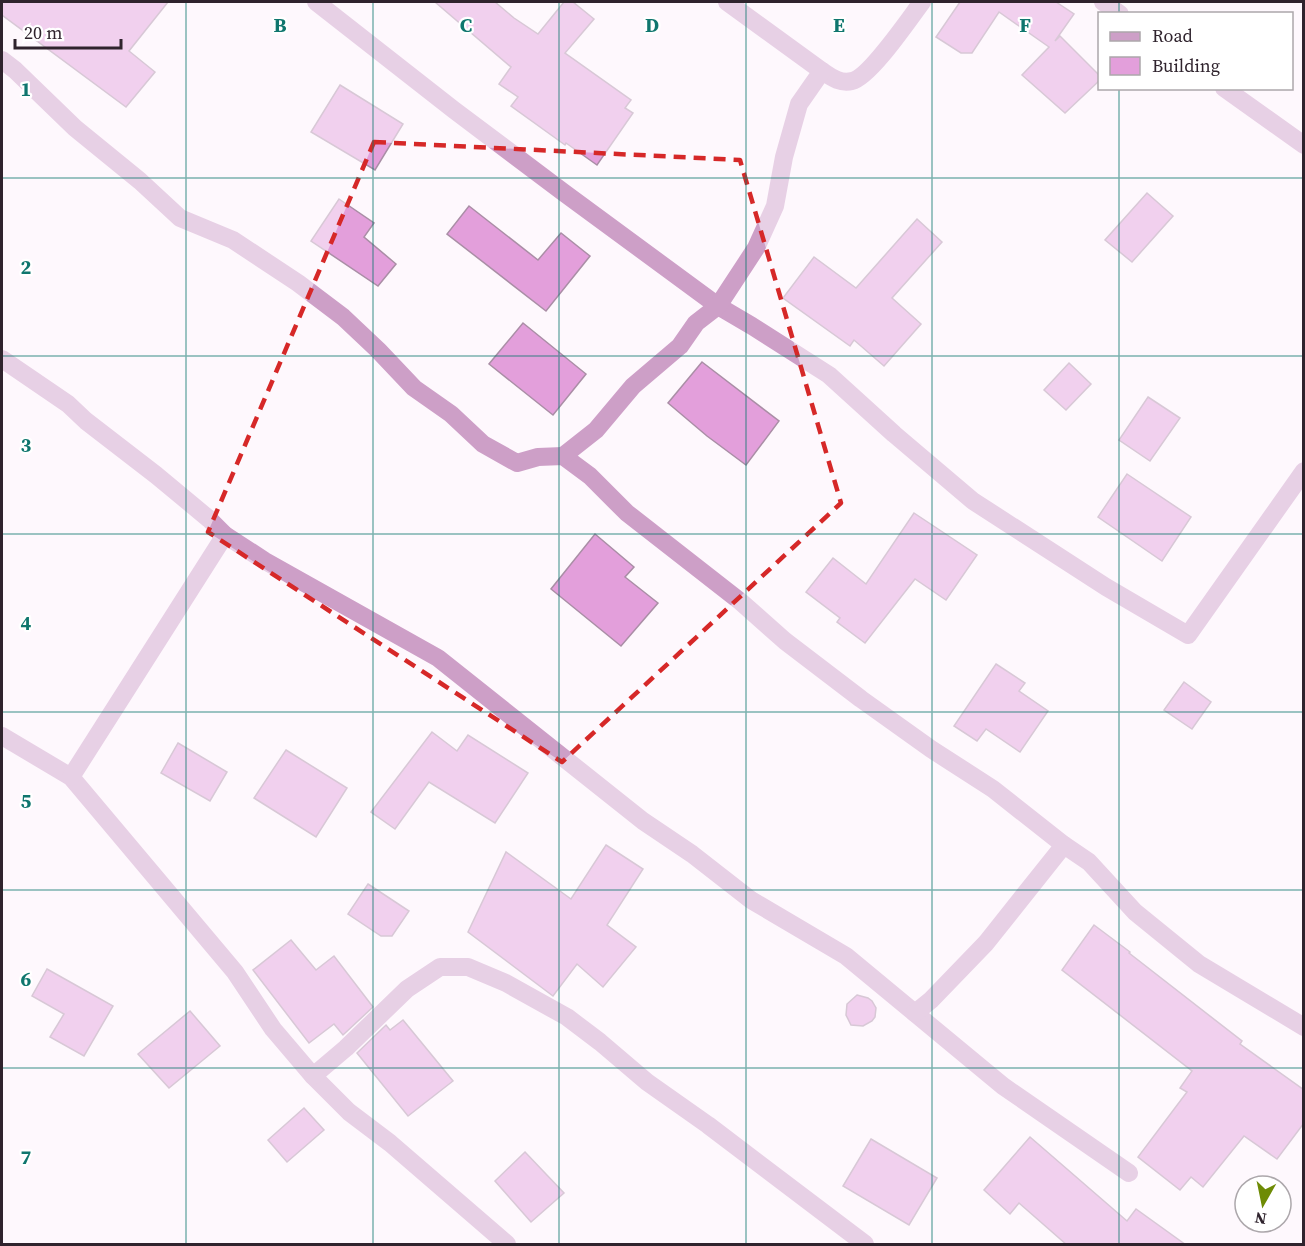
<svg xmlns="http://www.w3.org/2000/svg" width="1305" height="1246" font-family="'Source Serif 4',serif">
<rect width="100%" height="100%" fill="#fef8fd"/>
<g fill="#e39fdb" stroke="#aa8ea6" stroke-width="1.5">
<path d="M2,2H168L129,51L155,72L126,107L2,15Z"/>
<path d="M435,2H495L514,18L538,34L564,2H573L594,19L565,53L631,100L625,108L633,113L597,165L566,143L565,145L511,106L518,97L499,84L511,67Z"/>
<path d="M960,2H1056L1074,14L1055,41L1060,36L1100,76V80L1065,113L1022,75L1049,47L999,12L972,53H961L936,37Z"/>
<path d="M340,85L403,124L375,170L311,132Z"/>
<path d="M1147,193L1173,216L1132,262L1105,240Z"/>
<path d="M339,199L374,223L364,237L396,264L378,286L311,241Z"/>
<path d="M469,206L538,260L561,233L590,256L546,311L447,234Z"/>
<path d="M917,219L942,242L892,298L921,324L884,366L854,340L850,346L783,298L814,257L856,288Z"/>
<path d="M523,323L586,374L553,415L489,364Z"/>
<path d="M702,362L779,421L746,465L707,436L668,403Z"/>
<path d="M1069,363L1091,384L1066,410L1044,390Z"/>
<path d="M1148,397L1180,418L1150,461L1119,440Z"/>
<path d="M1127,474L1191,517L1162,561L1098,517Z"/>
<path d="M914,513L977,555L946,600L915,579L865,643L837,622L840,618L806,592L833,558L866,584Z"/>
<path d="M595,534L634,567L625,577L658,603L621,646L551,589Z"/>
<path d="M996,664L1025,683L1019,691L1048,711L1020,752L986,729L977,741L954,726Z"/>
<path d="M1184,682L1211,702L1192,729L1164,710Z"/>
<path d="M432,732L457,751L468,735L528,773L495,823L429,782L395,829L371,812Z"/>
<path d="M178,743L227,772L210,801L161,773Z"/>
<path d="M286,750L347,788L316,837L254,798Z"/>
<path d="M606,845L643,869L607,925L636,947L603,987L577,964L553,996L468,932L506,852L571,899Z"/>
<path d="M368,884L409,911L392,936H381L348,914Z"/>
<path d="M1094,925L1130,952L1129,953L1242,1041L1240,1044L1304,1090V1123L1277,1159L1244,1136L1203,1187L1191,1177L1180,1190L1138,1157L1187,1092L1180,1088L1192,1071L1062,970Z"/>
<path d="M291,940L316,970L334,956L373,1007L343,1035L334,1024L309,1043L253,970Z"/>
<path d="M47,969L113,1006L84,1056L50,1037L64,1014L32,996Z"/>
<path d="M857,995L868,998L872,1001L876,1008L875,1017L872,1021L863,1026L851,1025L846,1015L847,1004Z"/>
<path d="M190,1011L220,1046L169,1088L138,1054Z"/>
<path d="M403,1020L453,1081L408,1116L357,1053L386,1025L390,1030Z"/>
<path d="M304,1108L324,1130L287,1162L268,1140Z"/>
<path d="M1030,1137L1127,1221L1136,1209L1186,1245H1067L1019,1203L1010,1214L984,1190Z"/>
<path d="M871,1139L937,1178L909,1225L843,1186Z"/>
<path d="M525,1152L564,1193L531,1222L495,1181Z"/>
</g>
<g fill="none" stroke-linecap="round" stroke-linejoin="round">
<g stroke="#cd9fc7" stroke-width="18">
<path d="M316,2L454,110L563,192L718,306L752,326L829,375L894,434L973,501L1106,587L1188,635L1304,471"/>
<path d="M1103,2L1120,14"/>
<path d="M2,60L15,70L75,128L140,181L180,218L233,240L298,283L343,317L378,350L414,388L451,414L483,444L517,463L538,457L563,456L590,476L627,513L741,602L785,641L861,699L931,749L993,789L1064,845L1089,862L1135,912L1199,964L1304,1027"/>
<path d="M822,71C831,77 840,84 852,81C870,77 909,19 922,2"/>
<path d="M1224,88L1304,145"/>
<path d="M2,359L68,404L86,421L156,475L209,519L225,535L265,561L438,658L643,821L692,854L751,900L846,956L1003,1086L1129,1173"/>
<path d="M563,456L596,430L633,386L680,346L696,323L718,306L756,248L775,206L784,157L799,104L822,71L727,2"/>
<path d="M2,736L71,777L235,972L273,1029L313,1076L349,1112L390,1143L507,1244"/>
<path d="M71,777L225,535"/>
<path d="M915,1013L931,1000L986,943L1064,845"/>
<path d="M313,1076L346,1048L407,989L440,967H468L506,983L567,1017L600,1042L647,1082L708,1125L865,1244"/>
</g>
</g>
<path d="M0 0H1305V1246H0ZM374,142L740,160L841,503L562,762L208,532Z" fill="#fef8fd" fill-opacity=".55" fill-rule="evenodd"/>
<path fill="none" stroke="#d62828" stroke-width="4.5" stroke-dasharray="12 8" stroke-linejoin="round" d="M374,142L740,160L841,503L562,762L208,532Z"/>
<path fill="none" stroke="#0f766e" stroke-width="1.5" stroke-opacity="0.55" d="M186,2V1244M373,2V1244M559,2V1244M746,2V1244M932,2V1244M1119,2V14M1119,88V1244M2,178H1304M2,356H1304M2,534H1304M2,712H1304M2,890H1304M2,1068H1304"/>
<g font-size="20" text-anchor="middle" font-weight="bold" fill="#0f766e" stroke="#fff" stroke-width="4.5" stroke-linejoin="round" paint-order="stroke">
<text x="280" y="32">B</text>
<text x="466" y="32">C</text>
<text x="652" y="32">D</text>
<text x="839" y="32">E</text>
<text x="1025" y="32">F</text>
<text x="26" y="96">1</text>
<text x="26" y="274">2</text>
<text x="26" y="452">3</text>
<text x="26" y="630">4</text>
<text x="26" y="808">5</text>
<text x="26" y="986">6</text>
<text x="26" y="1164">7</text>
</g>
<rect width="1305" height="1246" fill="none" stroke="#2f232d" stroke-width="6"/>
<rect x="1098" y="12" width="195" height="78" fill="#ffffff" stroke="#aca7ab" stroke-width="1.5"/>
<rect x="1110" y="32" width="30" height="9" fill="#cd9fc7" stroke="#aca7ab" stroke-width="1.5"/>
<text x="1152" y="42" font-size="18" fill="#2f232d">Road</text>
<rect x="1110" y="57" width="30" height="18" fill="#e39fdb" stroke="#aca7ab" stroke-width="1.5"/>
<text x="1152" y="72" font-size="18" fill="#2f232d">Building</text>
<g transform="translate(1263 1204) rotate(189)"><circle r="28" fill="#ffffff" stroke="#aca7ab" stroke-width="1.5"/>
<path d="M0-4.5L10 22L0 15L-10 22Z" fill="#6e8b05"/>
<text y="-9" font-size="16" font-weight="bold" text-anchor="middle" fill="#2f232d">N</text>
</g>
<path d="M15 39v9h106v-9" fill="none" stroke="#2f232d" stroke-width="3"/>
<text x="24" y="39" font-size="18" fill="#2f232d" stroke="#ffffff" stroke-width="4.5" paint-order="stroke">20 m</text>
</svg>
